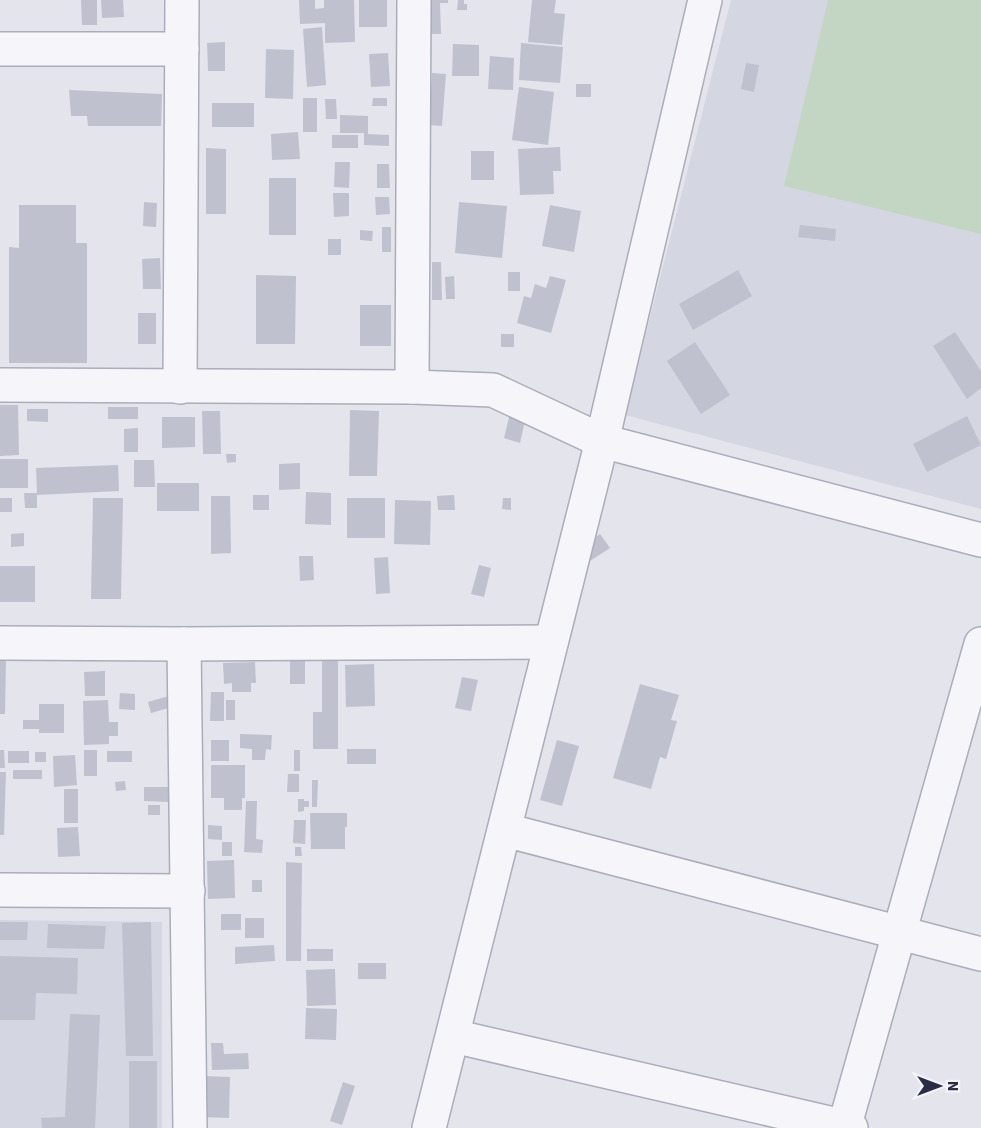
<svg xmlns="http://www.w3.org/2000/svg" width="981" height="1128" font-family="'Source Sans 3',sans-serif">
<rect width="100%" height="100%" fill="#e3e4ec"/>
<g fill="#d4d6e1">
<path d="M731,0H981V509L625,415Z"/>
<path d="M0,920L162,922V1128H0Z"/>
</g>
<path fill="#c3d6c3" d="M828,0H981V234L784,186Z"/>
<g fill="#bfc1cf">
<path d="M81,0H97V25H82Z"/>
<path d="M101,0H123L124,17L102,18Z"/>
<path d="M299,0H315V9L324,8V0H354L355,42L325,43V23L300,24Z"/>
<rect x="359" y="0" width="28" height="27"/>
<path d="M429,0H448V3H440L441,34H429Z"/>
<path d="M458,0H464V4H467V10H457Z"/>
<path d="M532,0H556L554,13L565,14L562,45L528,42Z"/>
<path d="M322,27L326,85L307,87L303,29Z"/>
<path d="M225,42V71H208L207,43Z"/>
<path d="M521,43L563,47L560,83L519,80Z"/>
<path d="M453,44L479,45V76H452Z"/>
<path d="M266,49L294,50L293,99L265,98Z"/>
<path d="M388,53L390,86L371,87L369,54Z"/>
<path d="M490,56L514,58L513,90L488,89Z"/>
<path d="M746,63L759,65L754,92L741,89Z"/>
<path d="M432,73L446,74L442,126L429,125Z"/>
<rect x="576" y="84" width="15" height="13"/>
<path d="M519,87L554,92L548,145L512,140Z"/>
<path d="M69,90L162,94L161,126H88L87,116H71Z"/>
<rect x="303" y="98" width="14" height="34"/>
<path d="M373,98H387V106H372Z"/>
<path d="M325,99H336L337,119H326Z"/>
<rect x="212" y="103" width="42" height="24"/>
<path d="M340,115L368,116V134L389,135V146L364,145V133H340Z"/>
<path d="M298,132L300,159L272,160L271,134Z"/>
<rect x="332" y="135" width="26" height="13"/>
<path d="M560,147L561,171H553L554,194L520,195L518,149Z"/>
<path d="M206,148L226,149V214H206Z"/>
<rect x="471" y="151" width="23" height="29"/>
<path d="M335,162H350L349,188L334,187Z"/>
<path d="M377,164H389L390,188H377Z"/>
<rect x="269" y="178" width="27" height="57"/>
<path d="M333,193H349V216L334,217Z"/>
<path d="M375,197H389L390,214L376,215Z"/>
<path d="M144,202L157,203L156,227L143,226Z"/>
<path d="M459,202L507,206L502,258L455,253Z"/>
<path d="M19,205H76V243H87V363H9V247L19,248Z"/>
<path d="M550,205L581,211L574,252L542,246Z"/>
<path d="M800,225L836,229L835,241L798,237Z"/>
<rect x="382" y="227" width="9" height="25"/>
<path d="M360,230L373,231L372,241L360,240Z"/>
<rect x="328" y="239" width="13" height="16"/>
<path d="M160,258L161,289H143L142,259Z"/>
<path d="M432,262H441L442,300H432Z"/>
<path d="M738,270L752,296L693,330L679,304Z"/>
<rect x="508" y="272" width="12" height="19"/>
<path d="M256,275L296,276L295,344H256Z"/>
<path d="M454,276L455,299H446L445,277Z"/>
<path d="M550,276L566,280L551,333L517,323L524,296L531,298L535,284L546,288Z"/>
<rect x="360" y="305" width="31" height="41"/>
<rect x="138" y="313" width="18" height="31"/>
<path d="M955,332L981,371V388L967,399L933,346Z"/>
<rect x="501" y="334" width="13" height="13"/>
<path d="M695,342L730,395L701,414L667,361Z"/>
<path d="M0,405H18L19,455L0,456Z"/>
<rect x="108" y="407" width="30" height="12"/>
<path d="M27,409H48V422L27,421Z"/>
<path d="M511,409L527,412L520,443L504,438Z"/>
<path d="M350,410L379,411L377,476H349Z"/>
<path d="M202,411H220L221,454H203Z"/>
<path d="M967,416L981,445L927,472L913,444Z"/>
<path d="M162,417H195V447L162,448Z"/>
<path d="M138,428V452H124V429Z"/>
<path d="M226,454H236V462L227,463Z"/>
<rect x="0" y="459" width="28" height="29"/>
<path d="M134,460H154L155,487H134Z"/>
<path d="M300,463V489L279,490V464Z"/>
<path d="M118,465L119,491L37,495V508H25L24,493H37L36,468Z"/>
<rect x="157" y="483" width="42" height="28"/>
<path d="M306,492L331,493V525L305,524Z"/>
<rect x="253" y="495" width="16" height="15"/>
<path d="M454,495L455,510H438L437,496Z"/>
<path d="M211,496H230L231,553L211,554Z"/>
<rect x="0" y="498" width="12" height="14"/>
<path d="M93,498H123L121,599H91Z"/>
<rect x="347" y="498" width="38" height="40"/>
<path d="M503,498H511V510L502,509Z"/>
<path d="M395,500L431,501L430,545L394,544Z"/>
<path d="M24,533V546L11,547V534Z"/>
<path d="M600,534L610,548L590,561L580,548Z"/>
<path d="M299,556H313L314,580L300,581Z"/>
<path d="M388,557L390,593L376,594L374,558Z"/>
<path d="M479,565L491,568L484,597L471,594Z"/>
<rect x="0" y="566" width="35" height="36"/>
<path d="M322,656H338V749H313V712H322Z"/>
<rect x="290" y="657" width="15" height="27"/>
<path d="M0,660H6L5,714H0Z"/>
<path d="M255,662L256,683H251V692H232V683L224,684L223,663Z"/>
<path d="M374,664L375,706L346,707L345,665Z"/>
<path d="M105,671V696H85L84,672Z"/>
<path d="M462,677L478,680L471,711L455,708Z"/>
<path d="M640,684L679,695L671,720L677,721L666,759L660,757L651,789L613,778Z"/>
<path d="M211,692H224V721H210Z"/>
<path d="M120,693L135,694V710L119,709Z"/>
<path d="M169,696L172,707L151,713L148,702Z"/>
<path d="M108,700L109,722H118V736H109V744L84,745L83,701Z"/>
<rect x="226" y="700" width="9" height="20"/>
<path d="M39,704H64V733H39V729H23V720H39Z"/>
<path d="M240,734L272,735L271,750L266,749L265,760H252V749L240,748Z"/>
<rect x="211" y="740" width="18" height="21"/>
<path d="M557,740L579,746L562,806L540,800Z"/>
<rect x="347" y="749" width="29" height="15"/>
<path d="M0,750H4L5,768H0Z"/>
<rect x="84" y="750" width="13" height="26"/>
<rect x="294" y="750" width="6" height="21"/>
<rect x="8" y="751" width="21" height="12"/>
<rect x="107" y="751" width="25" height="11"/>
<rect x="35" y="752" width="11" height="10"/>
<path d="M75,755L77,785L54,787L53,756Z"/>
<path d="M211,765H245V798H242V810H224V798H211Z"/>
<rect x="13" y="770" width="29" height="9"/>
<path d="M0,772H6L4,835H0Z"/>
<path d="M288,774H299V792H287Z"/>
<path d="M312,780H318L317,807H312Z"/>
<path d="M125,781L126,790L116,791L115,782Z"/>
<path d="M144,787H170L169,802L144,801Z"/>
<rect x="64" y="789" width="14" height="34"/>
<path d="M298,799H304V801H309V807H304V811L298,812Z"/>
<path d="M246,801H257L256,839L263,840L262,853L244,852Z"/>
<rect x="148" y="805" width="12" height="10"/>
<path d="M310,813H347V827H345V849H311Z"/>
<path d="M294,820H306L305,844L293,843Z"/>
<path d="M208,825L222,826V840L208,839Z"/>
<path d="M78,827L80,856L58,857L57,828Z"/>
<rect x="222" y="842" width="10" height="14"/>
<path d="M295,847H301L302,856H295Z"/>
<path d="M234,860L235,898L208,899L207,861Z"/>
<path d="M286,862L302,863L301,961H286Z"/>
<rect x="252" y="880" width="10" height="12"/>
<rect x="221" y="914" width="20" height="16"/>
<rect x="245" y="918" width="19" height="20"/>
<path d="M0,922H28L27,940H0Z"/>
<path d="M151,922L153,1056H126L122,923Z"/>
<path d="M48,924L106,926L104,949L47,948Z"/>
<path d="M274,945L275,961L235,964V947Z"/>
<rect x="307" y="949" width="26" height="12"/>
<path d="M0,956L78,958L77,994L36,993L35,1020H0Z"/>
<rect x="358" y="963" width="28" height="16"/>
<path d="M335,969L336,1005L307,1006L306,970Z"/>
<path d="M306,1008L337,1009L336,1040L305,1039Z"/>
<path d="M70,1014L100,1015L95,1128H42L41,1118L65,1117Z"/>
<path d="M211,1043H223L224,1054L248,1053L249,1069L212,1070Z"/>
<rect x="129" y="1061" width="28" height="67"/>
<path d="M202,1076L230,1077L229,1118L201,1117Z"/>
<path d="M343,1082L355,1086L342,1125L330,1121Z"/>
</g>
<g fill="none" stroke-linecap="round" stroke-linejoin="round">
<defs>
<g id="minor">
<path d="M0,49H182"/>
<path d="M0,385L412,387L493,390L602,441L981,540"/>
<path d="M180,387L182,0"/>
<path d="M412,387L414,0"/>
<path d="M0,643L184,644L551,642"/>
<path d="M184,644L190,1128"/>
<path d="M505,830L981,954"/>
<path d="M0,890L188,891"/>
<path d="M453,1036L851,1128"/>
<path d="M429,1128L602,441L705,0"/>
<path d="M844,1128L981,644"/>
</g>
</defs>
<use href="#minor" stroke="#abadba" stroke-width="36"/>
<use href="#minor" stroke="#f6f6fa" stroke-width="33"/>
</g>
<g transform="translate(939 1086) rotate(90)" stroke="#f3f4f9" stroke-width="4.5" paint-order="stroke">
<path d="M0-4.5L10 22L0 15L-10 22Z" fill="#292c45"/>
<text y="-9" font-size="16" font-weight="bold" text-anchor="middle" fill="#292c45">N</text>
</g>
</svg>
